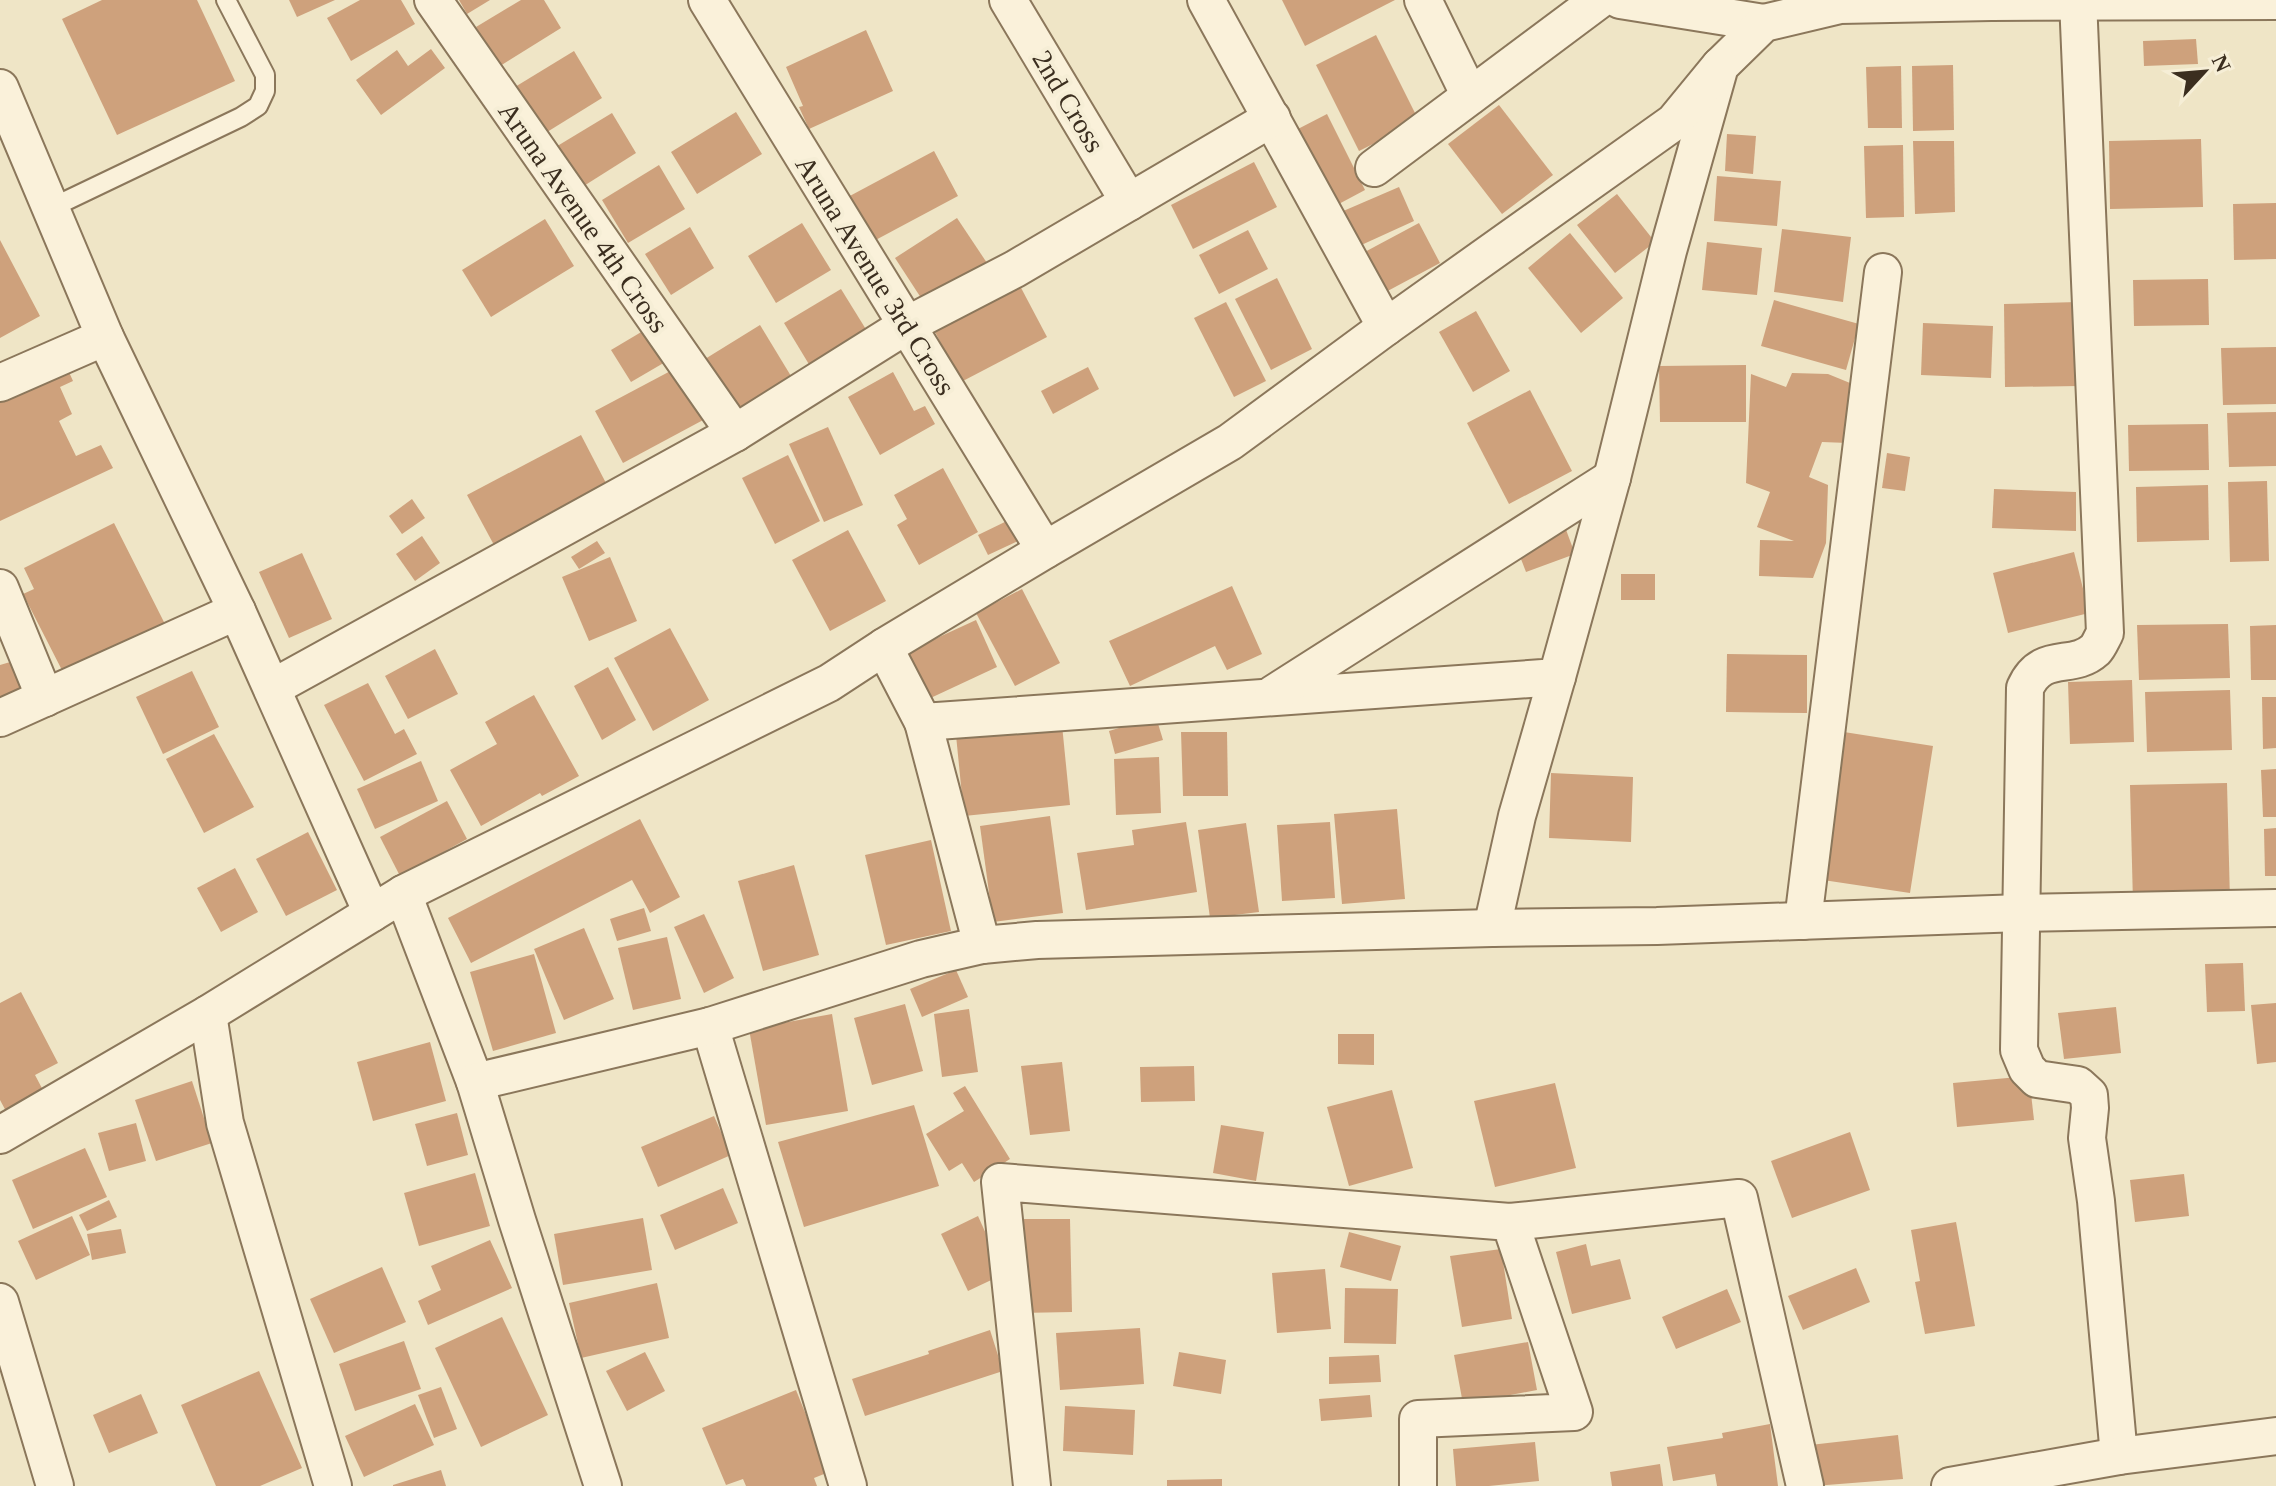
<svg xmlns="http://www.w3.org/2000/svg" width="2276" height="1486" font-family="'Times New Roman',serif">
<rect width="100%" height="100%" fill="#efe5c6"/>
<g fill="#cea17c">
<path d="M102,0H197L235,81L117,135L62,19Z"/>
<path d="M289,0H335L297,17Z"/>
<path d="M360,0H401L415,24L351,61L327,18Z"/>
<path d="M459,0H490L467,14Z"/>
<path d="M521,0H544L561,28L500,66L476,27Z"/>
<path d="M1282,0H1395L1305,46Z"/>
<path d="M866,30L893,91L809,129L799,107L803,106L786,67Z"/>
<path d="M1376,35L1419,121L1359,151L1316,65Z"/>
<path d="M2196,39L2198,64L2144,66L2143,41Z"/>
<path d="M431,49L445,68L381,115L356,80L397,50L408,66Z"/>
<path d="M574,51L602,98L539,137L510,90Z"/>
<path d="M1953,65L1954,130L1913,131L1912,66Z"/>
<path d="M1901,66L1902,128H1868L1866,67Z"/>
<path d="M1499,105L1553,175L1502,214L1448,144Z"/>
<path d="M736,112L762,154L697,194L671,152Z"/>
<path d="M612,113L636,153L579,189L554,148Z"/>
<path d="M1327,114L1365,190L1335,206L1296,130Z"/>
<path d="M1727,134L1756,136L1753,174L1725,171Z"/>
<path d="M2201,139L2203,207L2110,209L2109,141Z"/>
<path d="M1913,141H1954L1955,212L1915,214Z"/>
<path d="M1903,145L1904,217L1866,218L1864,146Z"/>
<path d="M934,151L958,196L870,243L846,198Z"/>
<path d="M1254,162L1277,207L1193,249L1171,205Z"/>
<path d="M659,165L685,209L628,243L602,200Z"/>
<path d="M1717,176L1781,181L1777,226L1714,221Z"/>
<path d="M1399,187L1414,221L1357,247L1341,212Z"/>
<path d="M1617,194L1655,242L1615,273L1577,225Z"/>
<path d="M2276,203V259L2234,260L2233,204Z"/>
<path d="M957,218L987,263L925,304L895,258Z"/>
<path d="M545,219L574,266L491,317L462,270Z"/>
<path d="M802,223L831,270L776,303L748,256Z"/>
<path d="M1419,223L1440,263L1382,294L1361,254Z"/>
<path d="M690,227L714,268L671,295L645,254Z"/>
<path d="M1782,229L1851,237L1843,302L1774,292Z"/>
<path d="M1248,230L1268,269L1219,294L1199,255Z"/>
<path d="M1570,233L1623,298L1581,333L1528,268Z"/>
<path d="M0,240L40,316L0,338Z"/>
<path d="M1707,242L1762,248L1757,295L1702,290Z"/>
<path d="M1277,278L1312,349L1271,370L1235,299Z"/>
<path d="M2208,279L2209,325L2134,326L2133,280Z"/>
<path d="M1019,284L1047,337L961,382L933,328Z"/>
<path d="M841,289L867,331L810,366L784,323Z"/>
<path d="M1774,300L1859,324L1846,370L1761,346Z"/>
<path d="M1226,302L1266,381L1234,397L1194,318Z"/>
<path d="M2078,302L2079,386L2005,387L2004,304Z"/>
<path d="M1476,311L1510,371L1473,392L1439,332Z"/>
<path d="M1923,323L1993,326L1991,378L1921,375Z"/>
<path d="M760,325L794,381L740,414L705,359Z"/>
<path d="M648,328L667,361L631,382L611,350Z"/>
<path d="M2276,347V404L2223,405L2221,348Z"/>
<path d="M64,361L73,381L60,387L72,414L59,421L76,456L101,445L113,468L0,521V392Z"/>
<path d="M1746,365V422H1660L1659,366Z"/>
<path d="M678,367L705,419L623,463L595,411Z"/>
<path d="M1088,367L1099,389L1053,414L1041,391Z"/>
<path d="M893,372L914,411L925,406L935,424L880,455L848,397Z"/>
<path d="M1792,373L1828,374L1850,383L1848,443L1822,442L1809,477L1828,485L1826,543L1813,578L1759,576L1760,540L1794,541L1757,527L1770,492L1746,483L1751,374L1786,387Z"/>
<path d="M1530,390L1572,471L1509,504L1467,423Z"/>
<path d="M2276,412V466L2229,467L2227,413Z"/>
<path d="M2208,424L2209,470L2129,471L2128,425Z"/>
<path d="M828,427L863,505L824,522L789,444Z"/>
<path d="M581,435L607,485L494,545L467,495Z"/>
<path d="M1887,453L1910,457L1905,491L1882,488Z"/>
<path d="M788,455L820,521L775,544L742,478Z"/>
<path d="M943,468L978,532L919,565L897,525L907,519L894,495Z"/>
<path d="M2267,481L2269,561L2230,562L2228,482Z"/>
<path d="M2208,485L2209,540L2137,542L2136,487Z"/>
<path d="M1994,489L2076,492V531L1992,528Z"/>
<path d="M412,499L425,518L402,534L389,516Z"/>
<path d="M1011,519L1020,540L988,555L978,535Z"/>
<path d="M114,523L167,628L66,678L23,594L34,589L24,568Z"/>
<path d="M1565,527L1575,554L1526,572L1516,546Z"/>
<path d="M848,530L886,601L830,631L792,560Z"/>
<path d="M422,536L440,563L415,581L396,554Z"/>
<path d="M597,541L605,553L579,569L571,557Z"/>
<path d="M2074,552L2089,613L2008,633L1993,573Z"/>
<path d="M302,553L332,619L289,638L259,572Z"/>
<path d="M610,557L637,621L589,641L562,577Z"/>
<rect x="1621" y="574" width="34" height="26"/>
<path d="M1232,586L1262,654L1227,670L1215,646L1130,686L1109,641Z"/>
<path d="M1022,589L1060,663L1015,686L976,613Z"/>
<path d="M976,620L997,667L922,702L900,655Z"/>
<path d="M2228,624L2230,678L2139,680L2137,625Z"/>
<path d="M2276,625V680H2251L2250,626Z"/>
<path d="M670,628L709,700L653,731L614,658Z"/>
<path d="M435,649L458,694L408,719L385,676Z"/>
<path d="M1727,654L1807,655V713L1726,712Z"/>
<path d="M17,660L30,703L0,712V665Z"/>
<path d="M608,667L636,720L602,740L574,686Z"/>
<path d="M192,671L219,727L163,754L136,697Z"/>
<path d="M2132,680L2134,742L2070,744L2068,682Z"/>
<path d="M368,683L395,734L404,729L417,754L364,781L324,705Z"/>
<path d="M2230,690L2232,750L2147,752L2145,692Z"/>
<path d="M534,695L579,776L542,796L540,793L481,826L450,770L497,744L485,722Z"/>
<path d="M2262,697H2276V748L2263,749Z"/>
<path d="M1156,717L1163,740L1115,754L1109,731Z"/>
<path d="M1062,725L1070,805L964,816L956,735Z"/>
<path d="M1181,732H1227L1228,796H1183Z"/>
<path d="M1844,732L1933,746L1910,893L1823,880Z"/>
<path d="M214,734L254,807L204,833L166,759Z"/>
<path d="M1159,757L1161,813L1116,815L1114,759Z"/>
<path d="M421,761L438,801L375,829L357,789Z"/>
<path d="M2276,769V817H2263L2261,770Z"/>
<path d="M1551,773L1633,777L1631,842L1549,838Z"/>
<path d="M2227,783L2230,901L2133,903L2130,785Z"/>
<path d="M447,801L467,839L400,876L380,837Z"/>
<path d="M1397,809L1405,899L1342,904L1334,814Z"/>
<path d="M1050,816L1063,913L993,922L980,826Z"/>
<path d="M640,819L680,897L650,913L632,880L471,963L448,918Z"/>
<path d="M1186,822L1197,892L1086,910L1077,853L1134,845L1132,830Z"/>
<path d="M1330,822L1335,898L1282,901L1277,825Z"/>
<path d="M1246,823L1259,912L1210,918L1198,830Z"/>
<path d="M2276,828V876H2265L2264,829Z"/>
<path d="M308,832L337,890L286,916L256,859Z"/>
<path d="M931,840L951,931L886,945L865,855Z"/>
<path d="M794,865L819,955L763,971L738,881Z"/>
<path d="M235,868L258,912L221,932L197,888Z"/>
<path d="M644,908L651,931L617,941L610,919Z"/>
<path d="M704,914L734,978L704,993L674,927Z"/>
<path d="M584,928L614,999L564,1020L534,949Z"/>
<path d="M667,937L681,999L633,1010L618,948Z"/>
<path d="M534,954L556,1033L493,1051L470,972Z"/>
<path d="M2243,963L2245,1011L2207,1012L2205,964Z"/>
<path d="M956,970L968,997L922,1017L910,989Z"/>
<path d="M21,992L58,1063L35,1075L45,1094L7,1113L0,1100V1003Z"/>
<path d="M2276,1003V1062L2257,1064L2251,1005Z"/>
<path d="M905,1004L923,1071L872,1085L854,1018Z"/>
<path d="M2116,1007L2121,1053L2064,1059L2058,1013Z"/>
<path d="M969,1009L978,1072L942,1077L934,1014Z"/>
<path d="M832,1014L848,1111L766,1125L749,1029Z"/>
<path d="M1338,1034H1374V1065L1338,1064Z"/>
<path d="M430,1042L446,1101L373,1121L357,1062Z"/>
<path d="M1062,1062L1070,1131L1030,1135L1021,1066Z"/>
<path d="M1194,1066L1195,1101L1141,1102L1140,1067Z"/>
<path d="M2029,1076L2034,1120L1957,1127L1953,1083Z"/>
<path d="M192,1081L212,1143L156,1161L135,1100Z"/>
<path d="M1555,1083L1576,1168L1495,1187L1474,1101Z"/>
<path d="M965,1086L1010,1159L974,1182L962,1163L949,1171L926,1134L964,1111L953,1093Z"/>
<path d="M1392,1090L1413,1168L1349,1186L1327,1107Z"/>
<path d="M914,1105L939,1186L804,1227L778,1142Z"/>
<path d="M457,1113L468,1155L427,1166L415,1124Z"/>
<path d="M714,1116L731,1155L658,1187L641,1147Z"/>
<path d="M136,1123L146,1161L109,1171L98,1133Z"/>
<path d="M1221,1125L1264,1132L1256,1181L1213,1173Z"/>
<path d="M1850,1132L1870,1190L1792,1218L1771,1161Z"/>
<path d="M85,1148L107,1197L33,1229L12,1180Z"/>
<path d="M475,1173L490,1226L419,1246L404,1193Z"/>
<path d="M2184,1174L2189,1216L2135,1222L2130,1180Z"/>
<path d="M723,1188L738,1223L675,1250L660,1215Z"/>
<path d="M109,1200L117,1217L87,1231L79,1215Z"/>
<path d="M72,1216L90,1255L36,1280L18,1241Z"/>
<path d="M978,1216L1004,1274L968,1291L941,1234Z"/>
<path d="M643,1218L652,1270L563,1285L554,1234Z"/>
<path d="M1018,1219H1070L1072,1312L1019,1313Z"/>
<path d="M1956,1222L1975,1326L1925,1334L1915,1282L1920,1281L1911,1230Z"/>
<path d="M121,1229L126,1253L92,1260L87,1234Z"/>
<path d="M1349,1232L1401,1246L1391,1281L1340,1267Z"/>
<path d="M490,1240L512,1288L428,1325L418,1301L441,1290L431,1266Z"/>
<path d="M1586,1244L1591,1266L1620,1259L1631,1299L1572,1314L1556,1252Z"/>
<path d="M1501,1249L1512,1319L1462,1327L1450,1256Z"/>
<path d="M382,1267L406,1322L334,1353L310,1299Z"/>
<path d="M1856,1268L1870,1302L1803,1330L1788,1296Z"/>
<path d="M1325,1269L1331,1329L1277,1333L1272,1273Z"/>
<path d="M657,1283L669,1338L581,1358L569,1303Z"/>
<path d="M1345,1288L1398,1289L1396,1344L1344,1343Z"/>
<path d="M1727,1289L1741,1322L1676,1349L1662,1317Z"/>
<path d="M502,1317L548,1415L481,1447L435,1348Z"/>
<path d="M1140,1328L1144,1384L1060,1390L1056,1333Z"/>
<path d="M990,1330L1003,1371L865,1416L852,1379L929,1354L928,1351Z"/>
<path d="M404,1341L421,1389L355,1411L339,1364Z"/>
<path d="M1528,1342L1537,1390L1463,1404L1454,1355Z"/>
<path d="M645,1352L665,1391L627,1411L606,1371Z"/>
<path d="M1179,1352L1226,1360L1221,1394L1173,1386Z"/>
<path d="M1379,1355L1381,1382L1329,1384V1357Z"/>
<path d="M259,1371L302,1468L260,1486H216L181,1405Z"/>
<path d="M441,1387L457,1429L434,1438L418,1395Z"/>
<path d="M796,1390L829,1472L814,1478L817,1486H746L743,1479L726,1485L702,1428Z"/>
<path d="M141,1394L158,1433L109,1453L93,1415Z"/>
<path d="M1370,1395L1372,1417L1321,1421L1319,1399Z"/>
<path d="M415,1404L434,1445L364,1477L345,1436Z"/>
<path d="M1065,1406L1135,1410L1133,1455L1063,1451Z"/>
<path d="M1770,1424L1778,1486H1717L1715,1474L1673,1481L1667,1447L1723,1438L1722,1433Z"/>
<path d="M1898,1435L1903,1479L1814,1486L1810,1445Z"/>
<path d="M1535,1442L1539,1481L1489,1486H1456L1453,1449Z"/>
<path d="M1660,1464L1663,1486H1612L1610,1472Z"/>
<path d="M441,1470L446,1486H393V1485Z"/>
<path d="M1222,1479V1486H1167V1480Z"/>
</g>
<g fill="none" stroke-linecap="round" stroke-linejoin="round">
<defs>
<path id="lane" d="M51,208L241,117L258,106L265,91V75L226,0"/>
<g id="street">
<path d="M433,0L735,433"/>
<path d="M707,0L1045,550"/>
<path d="M1008,0L1129,202"/>
<path d="M1206,0L1386,327"/>
<path d="M1423,0L1470,96"/>
<path d="M1620,0L1764,23"/>
<path d="M2078,0L2105,633C2102,638 2099,646 2095,650C2072,671 2042,650 2025,688L2019,1050L2027,1069L2037,1079L2078,1085L2089,1095L2090,1108L2087,1138L2096,1201L2119,1456"/>
<path d="M0,88L105,337L237,611L372,913"/>
<path d="M1374,168L1599,0"/>
<path d="M0,383L105,337"/>
<path d="M0,588L45,698"/>
<path d="M884,647L923,722L1557,677L1612,478L1668,251L1720,66L1764,23L1840,5L1991,2L2276,1"/>
<path d="M272,688L735,433L907,325L1015,269L1272,118"/>
<path d="M1273,694L1612,478"/>
<path d="M0,718L237,611"/>
<path d="M923,722L982,945"/>
<path d="M403,894L475,1082L517,1220L603,1486"/>
<path d="M1803,921L1883,272"/>
<path d="M1492,928L1517,816L1557,677"/>
<path d="M208,1014L225,1123L333,1486"/>
<path d="M710,1026L848,1486"/>
<path d="M475,1082L710,1026L921,959L982,945L1037,940L1492,928L1657,926L2021,913L2276,908"/>
<path d="M0,1135L208,1014L403,894L829,683L884,647L1045,550L1230,442L1386,327L1674,122L1720,66"/>
<path d="M1510,1222L1739,1198L1805,1486"/>
<path d="M0,1302L55,1486"/>
<path d="M1032,1486L1000,1182L1510,1222L1574,1412L1418,1419V1486"/>
<path d="M1950,1486L2119,1456L2276,1436"/>
</g>
</defs>
<use href="#lane" stroke="#8b775b" stroke-width="22"/>
<use href="#street" stroke="#8b775b" stroke-width="40"/>
<use href="#lane" stroke="#faf1da" stroke-width="18"/>
<use href="#street" stroke="#faf1da" stroke-width="36"/>
</g>
<g text-anchor="middle" stroke-width="8" stroke-linejoin="round" paint-order="stroke">
<g font-size="28" fill="#3b2e1f" stroke="#f6eed6">
<text transform="translate(1069 101) rotate(59)" y="10">2nd Cross</text>
<text transform="translate(584 217) rotate(55)" y="10">Aruna Avenue 4th Cross</text>
<text transform="translate(876 275) rotate(58)" y="10">Aruna Avenue 3rd Cross</text>
</g>
</g>
<g transform="translate(2204 72) rotate(64)" stroke="#f6eed6" stroke-width="6" paint-order="stroke">
<path d="M0-6L14 30L0 20L-14 30Z" fill="#3b2e1f"/>
<text y="-12" font-size="22" font-weight="bold" text-anchor="middle" fill="#3b2e1f">N</text>
</g>
</svg>
